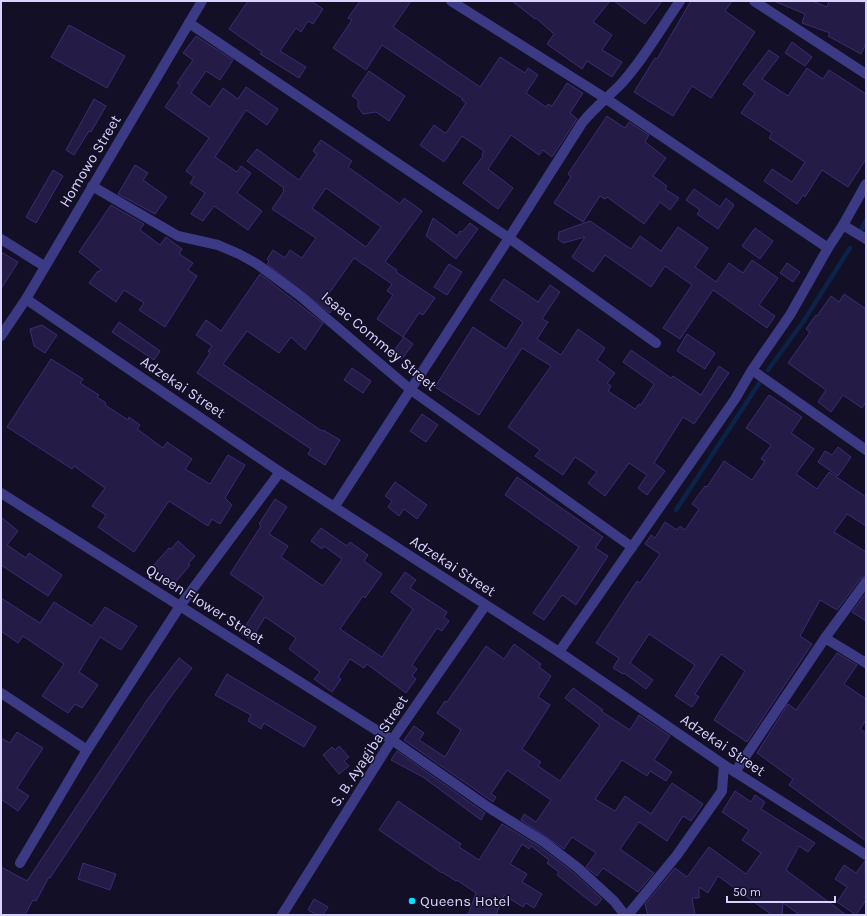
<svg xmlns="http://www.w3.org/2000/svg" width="867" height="916" font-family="Karla,sans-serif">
<rect width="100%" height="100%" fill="#130f26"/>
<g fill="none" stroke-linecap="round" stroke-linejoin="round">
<g stroke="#0c2248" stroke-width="4.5">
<path d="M861,230L866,220"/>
<path d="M768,370L803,322L850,248"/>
<path d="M676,510L760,382"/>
</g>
</g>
<g fill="#241b47" stroke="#3b2d73" fill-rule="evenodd">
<path d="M248,1H311L323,9L313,24L308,21L301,32L296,28L280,51L306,67L299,78L270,60L260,54L262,52L229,29Z"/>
<path d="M360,1H411L393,27L480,87L500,57L525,73L528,68L538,75L526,93L546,107L548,104L552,106L567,83L583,93L570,113L577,119L552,157L543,150L539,155L511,135L488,169L513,188L498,209L463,183L483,156L482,155L484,151L462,136L444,162L420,145L434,125L445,133L447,132L466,103L462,100L463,99L382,45L366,70L333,48L352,20L348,18Z"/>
<path d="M512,1H610L593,22L612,35L602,50L622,62L612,77L587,61L582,69L547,44L554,34L536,18L535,19Z"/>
<path d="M614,1H662L645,24Z"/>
<path d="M691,1H732L725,11L755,32L711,98L692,86L673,116L634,92L655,58L657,59Z"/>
<path d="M774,1H812L827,7L829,1H859L866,4V43L861,54L828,36L830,33L802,23L805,14Z"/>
<path d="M69,25L125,56L107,88L51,57Z"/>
<path d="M196,36L233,60L220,80L206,71L191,93L210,107L223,88L238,99L246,87L278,109L267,125L246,110L215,157L237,172L241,166L251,173L237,193L262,211L248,230L214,206L203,221L191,214L205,193L190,183L194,177L186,171L209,138L165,107L180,85L177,83L193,60L183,53Z"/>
<path d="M792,42L812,57L805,66L785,53Z"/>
<path d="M769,50L779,57L762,79L788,96L807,68L823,79L829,70L866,94V159L848,187L822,170L805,197L803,195L797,204L764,181L772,169L792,182L805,162L769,138L772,133L741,113L755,93L743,84Z"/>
<path d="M369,71L405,96L389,121L376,112L363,114L358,107V100L352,96Z"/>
<path d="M94,99L106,106L91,132L89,131L74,155L66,150Z"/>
<path d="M607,116L625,128L629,122L649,135L645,142L666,158L653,176L667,186L665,189L679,198L670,210L660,202L644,224L607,197L605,199L600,196L583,222L554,203L571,177L568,174Z"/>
<path d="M321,140L352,161L348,167L400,204L404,198L422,211L385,262L397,270L396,272L435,298L423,315L419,313L403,337L377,319L393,295L387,291L392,284L354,258L325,299L335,306L330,313L267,264L269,261L267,259L273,250L285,258L290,250L302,258L316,238L272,209L284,191L283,190L284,188L247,161L257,149L299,180L317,154L313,151ZM326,188L381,227L366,247L312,208Z"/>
<path d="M135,165L148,173L143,180L167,197L155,214L118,194Z"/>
<path d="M53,170L63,176L36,223L26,217Z"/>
<path d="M694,189L720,207L726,198L734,205L718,229L697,214L700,210L686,200Z"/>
<path d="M111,205L144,224L140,230L160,245L166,237L182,249L179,254L193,263L188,270L197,276L165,327L139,310L144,303L124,290L116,302L89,283L97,272L102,270L79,252Z"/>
<path d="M433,218L457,236L460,231L462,232L470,223L478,229L456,259L426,236Z"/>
<path d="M590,221L631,249L640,236L661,251L678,227L708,248L695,267L716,282L729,263L743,273L752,260L778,278L759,305L775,316L767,328L713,290L680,339L663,328L692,285L665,266L651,287L605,255L593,272L572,257L585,237L563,243L558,239L559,232Z"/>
<path d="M755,228L773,241L760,259L742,246Z"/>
<path d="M1,252L18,262L1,289Z"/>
<path d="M787,263L800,272L793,282L780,273Z"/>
<path d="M449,264L462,272L447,295L434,287Z"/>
<path d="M260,274L323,323L305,350L291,337L279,353L247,331L223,364L322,431L323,430L340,440L325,465L308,454L311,449L197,373L210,353L208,351L212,346L196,335L206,320L221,331Z"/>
<path d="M504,279L538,302L550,285L560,292L542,319L548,322L537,339L561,355L578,329L605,348L597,360L615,373L607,383L611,386L608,391L635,409L639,404L641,405L654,384L623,362L631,350L671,378L673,376L701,395L719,366L729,373L694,424L683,417L654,463L665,471L647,495L638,488L647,475L629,463L605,496L588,483L597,472L575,457L563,475L535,456L540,450L508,427L551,366L522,348L479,415L435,387L473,327L506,349L523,322L490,300Z"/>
<path d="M844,294L866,309V402L862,408L843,395L831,412L818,402L826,390L788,363L810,332L806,329L816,315L817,316L831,296L839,302Z"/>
<path d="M119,322L160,351L154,360L112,332Z"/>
<path d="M42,325L57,335L45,353L34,346L30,329Z"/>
<path d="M687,334L715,353L705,369L677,351Z"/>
<path d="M404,337L413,344L402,359L393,352Z"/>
<path d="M51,359L83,379L80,383L99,395L97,397L106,403L105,405L128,420L129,417L140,425L137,429L163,448L167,442L192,459L185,469L210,484L228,455L245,465L225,498L232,505L220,524L212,519L208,526L169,501L134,552L98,527L106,515L92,506L105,488L74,466L72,469L7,427Z"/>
<path d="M352,368L371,381L363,393L344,380Z"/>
<path d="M769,395L802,417L791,433L814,449L796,474L817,489L829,472L866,497V526L847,514L834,532L866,552V576L861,578L837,610L820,600L800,636L812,644L747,742L714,720L745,671L721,654L695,694L699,697L692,707L675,696L695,665L649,634L630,663L653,680L646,689L624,673L623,674L613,668L619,658L596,643L637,581L640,583L660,554L645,544L651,535L655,538L665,522L677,530L680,526L685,530L699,509L692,504L705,486L707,487L724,461L752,480L765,461L761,459L771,445L746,428Z"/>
<path d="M422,414L438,425L426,442L410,431Z"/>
<path d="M838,447L851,457L838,476L818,462L825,451L832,455Z"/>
<path d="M517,477L603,537L595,548L608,556L576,605L562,595L544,620L533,613L579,547L505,495Z"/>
<path d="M395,482L427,505L417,519L404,509L399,516L388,507L392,501L385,496Z"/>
<path d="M275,499L287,507L269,534L288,546L281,557L323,586L342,559L324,546L322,549L311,541L321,528L347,546L350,542L368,555L364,561L382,574L365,598L363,596L340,629L382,657L413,609L391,592L405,572L416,580L410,588L447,612L444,617L449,621L442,631L437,628L412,665L417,669L412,676L416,679L406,693L367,664L364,668L350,659L338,677L341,679L332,692L314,679L320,672L289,649L296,638L265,617L251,640L241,633L264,597L230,574L261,526L259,524Z"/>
<path d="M1,517L18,531L7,545L26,558L29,553L62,575L48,596L1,565Z"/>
<path d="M178,541L195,556L188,564L190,565L173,585L152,567L169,548L171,549Z"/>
<path d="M866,593V621L852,612Z"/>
<path d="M1,598L40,623L54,602L92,626L105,607L137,626L121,650L100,637L79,672L98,685L82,708L75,704L68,713L42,696L64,664L23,636L18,643L1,631Z"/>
<path d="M514,644L541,664L539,667L551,676L538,697L550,705L522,749L541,762L538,766L560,781L600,725L565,698L573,688L603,710L601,711L630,730L639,715L670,736L654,760L672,772L666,781L650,771L647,776L622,760L595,799L615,811L625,796L651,814L672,783L703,804L691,821L683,816L667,841L639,822L620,849L654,873L638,892L603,868L597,876L586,867L596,853L572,837L564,849L521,820L524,814L536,822L551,800L507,770L491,794L496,797L493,802L404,740L414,726L424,733L419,740L445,757L461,730L437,713L445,701L447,702L486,646L504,659Z"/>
<path d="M837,653L857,665L844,684L866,699V720L860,729L866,733V841L789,785L793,779L757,753L788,704L796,710Z"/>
<path d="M179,658L192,668L167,702L50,878L49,877L36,901L33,900L25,915H1V867L27,881L147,700Z"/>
<path d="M227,674L316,727L304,747L264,723L261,729L248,721L251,715L215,695Z"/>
<path d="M17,732L43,748L17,788L29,796L18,811L1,799V738L10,743Z"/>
<path d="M339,746L349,757L344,761L349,766L339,774L323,755L332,747L335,750Z"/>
<path d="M397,751L485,813L481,820L423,777L391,760Z"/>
<path d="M735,791L751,802L755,795L765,802L761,809L815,843L808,852L799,846L786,870L846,915H800L783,903L782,915H772L718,876L708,893L699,887V898H692L695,915H648L645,904L675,868L687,877L709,847L746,874L761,853L742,840L749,830L722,812Z"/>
<path d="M398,801L461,844L459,847L479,860L502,824L540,847L574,873L602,899L596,906L557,875L559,872L547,863L549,860L531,846L529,849L522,844L510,864L527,874L522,882L542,894L534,908L526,903L523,907L504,895L496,915H468L476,893L457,880L456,881L442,872V873L379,830Z"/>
<path d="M865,861L866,900L856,915L837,902L847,887L835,879L844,865L856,873Z"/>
<path d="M83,863L116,874L110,890L78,879Z"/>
<path d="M314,899L328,907L323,915H317L308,910Z"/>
</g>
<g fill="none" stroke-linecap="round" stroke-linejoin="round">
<g stroke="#3d3a85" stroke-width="10">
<path d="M451,1L605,98L828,248L790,315L752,370L735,399L559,652"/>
<path d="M754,1L866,74"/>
<path d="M189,23L509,238L656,343"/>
<path d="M92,186L178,236L218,245L239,254L257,264L299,295L411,390L632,547"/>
<path d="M843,225L866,184"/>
<path d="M1,239L44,266"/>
<path d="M828,248L843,225L866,239"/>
<path d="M26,299L280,472L559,652L724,765L866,855"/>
<path d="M1,336L26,299L202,1"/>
<path d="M752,370L866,450"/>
<path d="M1,493L392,740L488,807L544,842L578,868L614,901L625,915"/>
<path d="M335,506L509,238L582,123C593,109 606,99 619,86C642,62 661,28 680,1"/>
<path d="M825,638L866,582"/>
<path d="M1,693L87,750"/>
<path d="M735,772L825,638L866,663"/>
<path d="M20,863L87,750L180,606L280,472"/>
<path d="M282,915L388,746L485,606"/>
<path d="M628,915L677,855L722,791L724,765"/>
</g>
</g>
<circle fill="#00e5ff" stroke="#130f26" stroke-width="1.5" cx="412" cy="901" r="4"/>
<g text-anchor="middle" stroke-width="3" stroke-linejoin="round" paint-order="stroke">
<g font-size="15" fill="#d9d4ff" stroke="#130f26">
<text transform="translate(90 161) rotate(-59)" y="5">Homowo Street</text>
<text transform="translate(379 341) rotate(40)" y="5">Isaac Commey Street</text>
<text transform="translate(183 387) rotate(34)" y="5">Adzekai Street</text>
<text transform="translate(453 566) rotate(33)" y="5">Adzekai Street</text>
<text transform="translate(205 604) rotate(32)" y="5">Queen Flower Street</text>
<text transform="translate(723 745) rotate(34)" y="5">Adzekai Street</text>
<text transform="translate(369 751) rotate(-57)" y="5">S. B. Ayagiba Street</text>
</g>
<g font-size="15" fill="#d9d4ff" stroke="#130f26" text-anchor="start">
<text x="420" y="906">Queens Hotel</text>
</g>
</g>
<rect width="867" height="916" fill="none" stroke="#d9d4ff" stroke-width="4"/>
<path d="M727 896v6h108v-6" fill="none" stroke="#d9d4ff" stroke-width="2"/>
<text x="733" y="896" font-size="12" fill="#d9d4ff" stroke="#130f26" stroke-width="3" paint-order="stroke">50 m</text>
</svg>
